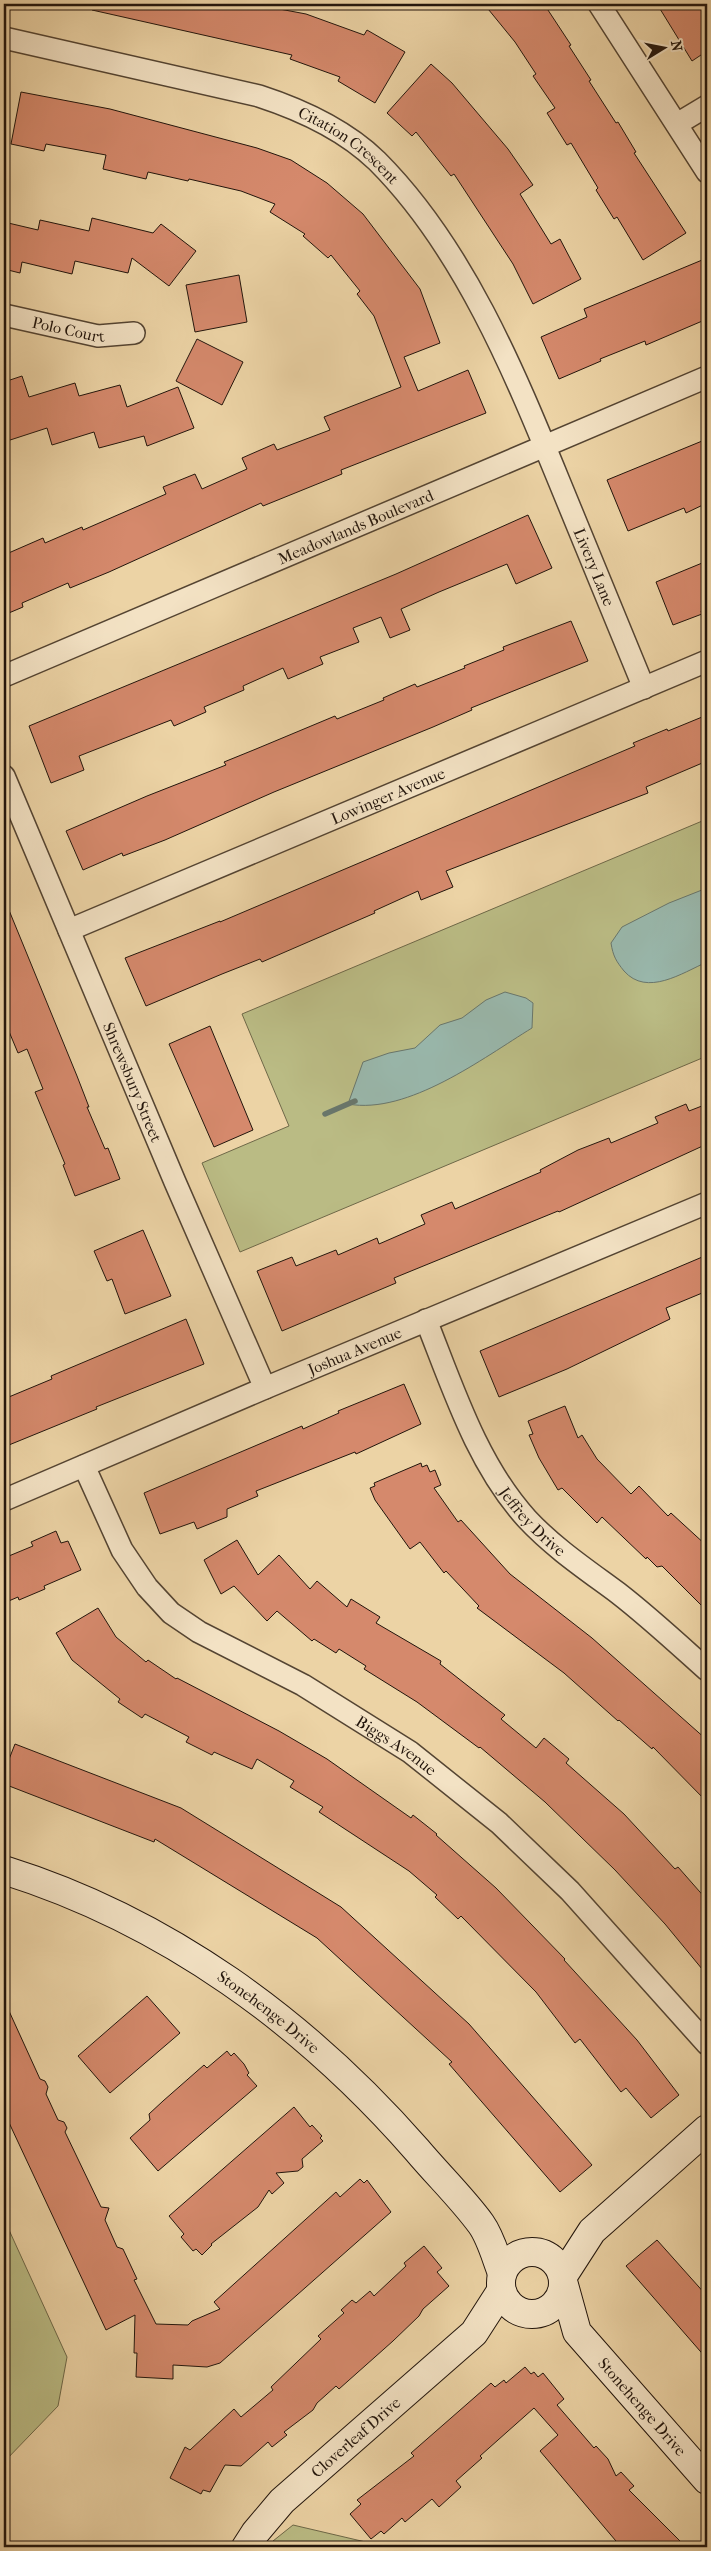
<svg xmlns="http://www.w3.org/2000/svg" width="711" height="2551" font-family="'IM FELL French Canon',serif">
<rect width="100%" height="100%" fill="#ecd3a5"/>
<filter id="stains"><feTurbulence type="fractalNoise" baseFrequency=".004" numOctaves="4"/><feColorMatrix values="0 0 0 0 .2 0 0 0 0 .09 0 0 0 0 .02 0 0 0 .5 -.17"/></filter>
<radialGradient id="worn" r=".72"><stop offset=".6" stop-color="#630" stop-opacity="0"/><stop offset="1" stop-color="#630" stop-opacity=".3"/></radialGradient>
<g fill="#babb84" stroke="#6e6848">
<path d="M707,819V1056L240,1252L202,1163L289,1126L242,1014Z"/>
<path d="M4,2219L67,2357L58,2406L4,2462Z"/>
<path d="M293,2525L387,2547H270L273,2541Z"/>
</g>
<g fill="#99b7ab" stroke="#69766b">
<path d="M707,888V962C682,973 647,997 624,971C616,961 613,956 611,943L622,927L669,903Z"/>
<path d="M505,992L526,998L533,1003L532,1028C483,1058 408,1115 348,1104L363,1062L389,1053L415,1048L440,1025L462,1018L486,1000Z"/>
</g>
<g fill="none" stroke-linecap="round" stroke-linejoin="round">
<path stroke="#69766b" stroke-width="5.5" d="M325,1114L355,1101"/>
</g>
<g fill="#d5896c" stroke="#22150c">
<path d="M93,4H253L306,14L364,35L367,30L405,52L375,103L338,81L340,77L290,59L292,55L92,10Z"/>
<path d="M484,4H544L571,45L569,46L591,80L589,81L616,123L618,122L636,152L634,153L686,233L643,260L617,217L614,219L596,190L598,188L571,143L567,145L547,113L555,108L533,76L536,74L515,42Z"/>
<path d="M657,4H707V51L692,61Z"/>
<path d="M431,64L452,83L508,149L533,185L520,194L551,244L560,239L581,279L533,304L513,264L454,174L451,176L416,132L412,136L387,113Z"/>
<path d="M21,92L110,109L257,148L291,160L327,183L363,214L420,289L440,343L404,357L418,391L468,370L486,413L341,470L342,474L263,506L261,503L109,572L70,588L68,583L22,603L23,607L4,615V555L43,538L45,543L82,527L83,530L166,494L163,487L195,474L202,489L247,469L242,458L274,444L277,450L330,430L324,417L401,387L374,316L357,294L360,291L331,255L328,258L303,236L305,234L270,212L275,204L241,191L189,179L188,181L148,172L146,179L103,169L106,155L46,144L44,151L11,144Z"/>
<path d="M92,218L153,233L161,224L196,251L169,286L132,258L128,273L75,261L72,274L22,262L20,273L4,269V222L38,230L40,220L89,231Z"/>
<path d="M707,258V319L646,345L645,341L600,359L601,361L559,379L541,337L587,317L584,309Z"/>
<path d="M239,275L247,322L195,332L186,285Z"/>
<path d="M197,339L243,362L222,405L176,381Z"/>
<path d="M22,376L29,397L75,383L79,396L120,385L127,407L178,387L194,428L147,446L144,436L99,448L94,432L52,445L47,428L4,442V382Z"/>
<path d="M707,439V503L686,513L684,508L628,531L607,480Z"/>
<path d="M528,515L552,568L516,584L507,564L439,592L401,609L410,630L390,638L381,617L353,628L359,642L320,657L323,664L288,679L283,668L243,686L244,690L204,707L206,712L174,726L171,720L79,756L84,770L51,783L29,726L396,574Z"/>
<path d="M707,561V608L701,611L702,614L673,625L656,582Z"/>
<path d="M571,621L588,661L471,708L472,710L433,727L274,792L165,840L123,856L122,853L83,870L66,831L147,796L226,765L224,762L256,749L335,716L337,719L384,700L383,698L415,684L417,687L465,668L464,666L504,650L503,647Z"/>
<path d="M707,715V761L646,787L648,793L446,871L453,887L421,900L418,891L374,911L375,913L262,962L260,959L222,974L146,1006L125,958L220,921V922L635,746L633,743L667,729L668,731Z"/>
<path d="M4,898L77,1076L89,1107H87L105,1149L108,1148L120,1179L75,1196L63,1165L65,1164L35,1092L43,1089L27,1049L18,1053L5,1022L8,1021L4,1010Z"/>
<path d="M210,1026L253,1130L214,1147L169,1044Z"/>
<path d="M686,1104L689,1111L707,1104V1144L559,1212L558,1211L394,1278L396,1283L282,1331L257,1271L292,1257L296,1266L336,1250L338,1255L377,1238L379,1244L425,1224L421,1215L452,1202L455,1209L541,1172L540,1170L578,1150L609,1138L611,1143L658,1123L655,1117Z"/>
<path d="M143,1230L171,1296L125,1314L112,1279L107,1281L94,1251Z"/>
<path d="M707,1255V1291L666,1308L670,1319L567,1369L499,1397L480,1351Z"/>
<path d="M186,1319L204,1364L96,1407L97,1409L4,1447V1399L52,1379L51,1376Z"/>
<path d="M404,1384L421,1424L356,1454L355,1452L256,1491L258,1496L227,1509V1517L197,1529L194,1522L160,1534L144,1493L302,1426L303,1429L339,1413L338,1411Z"/>
<path d="M565,1406L578,1438L582,1435L597,1459L631,1494L639,1486L668,1516L671,1513L707,1546V1611L662,1566L657,1567L647,1557L646,1559L602,1517L597,1523L562,1488L558,1490L539,1458L529,1435L533,1434L528,1421Z"/>
<path d="M421,1463L422,1467L427,1465L430,1472L435,1470L441,1485L434,1488L458,1522L461,1520L510,1574L592,1638L707,1740V1802L653,1747L652,1749L619,1720L618,1721L564,1673L477,1608L479,1606L446,1571L444,1573L420,1542L410,1549L375,1500L370,1488L375,1486L374,1483Z"/>
<path d="M56,1531L61,1543L68,1541L81,1570L44,1586L45,1589L19,1600L18,1597L4,1603V1558L33,1546L31,1542Z"/>
<path d="M237,1540L258,1575L279,1555L310,1589L317,1581L347,1607L351,1599L380,1617L376,1623L441,1661L440,1664L505,1715L501,1719L536,1748L544,1738L569,1759L566,1763L624,1814L675,1869L678,1867L707,1900V1975L665,1924L615,1870L545,1802L480,1747L479,1748L417,1702L364,1669L366,1666L339,1649L336,1653L314,1639L312,1641L277,1611L267,1621L234,1586L221,1594L204,1560Z"/>
<path d="M98,1608L116,1637L146,1662L148,1660L176,1679L177,1678L279,1731L327,1759L411,1818L413,1815L437,1834L436,1835L496,1888L565,1959L564,1960L637,2040L679,2095L651,2118L626,2088L621,2092L580,2039L575,2043L536,1992L461,1916L458,1919L435,1897L437,1895L409,1871L319,1812L323,1807L290,1787L294,1781L257,1759L252,1769L214,1752L212,1755L186,1742L189,1737L145,1714L142,1718L118,1702L120,1699L72,1660L56,1633Z"/>
<path d="M15,1744L181,1808L341,1907L469,2024L592,2165L560,2192L449,2064L452,2062L317,1938L155,1839L154,1842L4,1784V1772Z"/>
<path d="M147,1996L180,2033L110,2093L78,2056Z"/>
<path d="M4,2000L40,2079L45,2081L48,2087L46,2094L58,2120L64,2122L67,2128L65,2132L101,2207L109,2208L105,2220L117,2247L123,2249L137,2279L134,2280L156,2324L188,2325L192,2321L220,2309L214,2302L336,2192L340,2197L360,2179L364,2183L367,2180L391,2212L220,2363L207,2367L173,2365V2379L136,2377L137,2353H134L135,2315L106,2330L4,2112Z"/>
<path d="M227,2051L231,2056L234,2053L244,2064L249,2073L247,2075L257,2086L158,2171L130,2138L150,2120L149,2114L163,2101L204,2065L207,2068Z"/>
<path d="M294,2107L310,2127L312,2125L322,2136L320,2138L323,2141L302,2159L303,2167L298,2171L276,2173L284,2183L272,2194L269,2190L258,2207L211,2244L212,2245L202,2255L196,2249L193,2251L181,2237L184,2234L169,2216Z"/>
<path d="M657,2240L707,2296V2359L626,2266Z"/>
<path d="M424,2246L442,2268L437,2272L449,2286L423,2309L419,2316L393,2341L339,2389L336,2386L317,2403L313,2410L284,2432L287,2435L272,2447L268,2442L241,2466L225,2465L210,2492L203,2490L201,2494L170,2478L185,2447L190,2450L234,2409L241,2417L273,2390L271,2387L321,2339L318,2336L344,2313L341,2310L352,2300L356,2303L370,2291L374,2296L406,2266L404,2263Z"/>
<path d="M525,2367L531,2374L534,2372L538,2377L543,2373L564,2399L557,2405L594,2448L596,2446L608,2459L616,2476L621,2472L634,2486L629,2490L686,2547H621L540,2451L558,2435L534,2408L480,2456L482,2458L456,2481L461,2487L439,2507L432,2499L405,2522L402,2518L384,2534L381,2531L371,2539L350,2514L361,2504L357,2500L414,2456L411,2453L491,2383L495,2387L504,2380L506,2383Z"/>
</g>
<g fill="none" stroke-linecap="round" stroke-linejoin="round">
<defs>
<g id="street">
<path d="M599,4L707,172"/>
<path id="s1" d="M4,38L259,96C302,110 344,129 377,161C463,247 514,371 559,481C588,550 616,619 644,688"/>
<path d="M677,124L707,106"/>
<path id="s2" d="M4,315L98,336L134,333"/>
<path id="s3" d="M4,676L707,377"/>
<path id="s4" d="M4,776L175,1182L265,1388"/>
<path id="s5" d="M69,930L707,661"/>
<path id="s6" d="M426,1320C453,1388 477,1464 527,1519C554,1548 587,1570 618,1593C649,1617 678,1644 707,1670"/>
<path id="s7" d="M84,1466L122,1550L147,1587L171,1613L199,1632L303,1685L410,1752L499,1823L570,1891L707,2044"/>
<path id="s8" d="M4,1500L265,1388L707,1203"/>
</g>
<g id="secondary">
<path id="s9" d="M4,1870C167,1921 305,2022 417,2150C438,2175 462,2198 481,2224C491,2238 496,2258 502,2273"/>
<circle cx="532" cy="2283" r="31"/>
<path d="M563,2276L592,2231L707,2129"/>
<path id="s10" d="M564,2285L577,2332L707,2480"/>
<path id="s11" d="M246,2547L255,2533L282,2501L474,2333L501,2291"/>
</g>
</defs>
<use href="#street" stroke="#544432" stroke-width="24"/>
<use href="#secondary" stroke="#22150c" stroke-width="30"/>
<use href="#street" stroke="#f3e2c4" stroke-width="21"/>
<use href="#secondary" stroke="#f3e2c4" stroke-width="28"/>
</g>
<g text-anchor="middle" stroke-width="5" stroke-linejoin="round" paint-order="stroke">
<g font-size="16" fill="#22150c" stroke="#f3e2c4">
<text dy="6" stroke="none"><textPath href="#s1" startOffset="365">Citation Crescent</textPath></text>
<text dy="6" stroke="none"><textPath href="#s2" startOffset="66">Polo Court</textPath></text>
<text dy="6" stroke="none"><textPath href="#s3" startOffset="382">Meadowlands Boulevard</textPath></text>
<text dy="6" stroke="none"><textPath href="#s1" startOffset="861">Livery Lane</textPath></text>
<text dy="6" stroke="none"><textPath href="#s5" startOffset="346">Lowinger Avenue</textPath></text>
<text dy="6" stroke="none"><textPath href="#s4" startOffset="332">Shrewsbury Street</textPath></text>
<text dy="6" stroke="none"><textPath href="#s8" startOffset="381">Joshua Avenue</textPath></text>
<text dy="6" stroke="none"><textPath href="#s6" startOffset="230">Jeffrey Drive</textPath></text>
<text dy="6" stroke="none"><textPath href="#s7" startOffset="434">Biggs Avenue</textPath></text>
<text dy="6" stroke="none"><textPath href="#s9" startOffset="302">Stonehenge Drive</textPath></text>
<text dy="6" stroke="none"><textPath href="#s10" startOffset="148">Stonehenge Drive</textPath></text>
<text dy="6" stroke="none"><textPath href="#s11" startOffset="156">Cloverleaf Drive</textPath></text>
</g>
</g>
<rect width="711" height="2551" fill="none" stroke="#ecd3a5" stroke-width="20"/>
<rect x="5" y="5" width="701" height="2541" fill="none" stroke="#22150c" stroke-width="2.5"/>
<rect x="10" y="10" width="691" height="2531" fill="none" stroke="#22150c"/>
<g transform="translate(664 48) rotate(80)" stroke="#f3e2c4" stroke-width="4" paint-order="stroke">
<path d="M0-4L9 19L0 12L-9 19Z" fill="#22150c"/>
<text y="-8" font-size="14" font-weight="bold" text-anchor="middle" fill="#22150c">N</text>
</g>
<rect width="100%" height="100%" filter="url(#stains)"/>
<rect width="100%" height="100%" fill="url(#worn)"/>
</svg>
